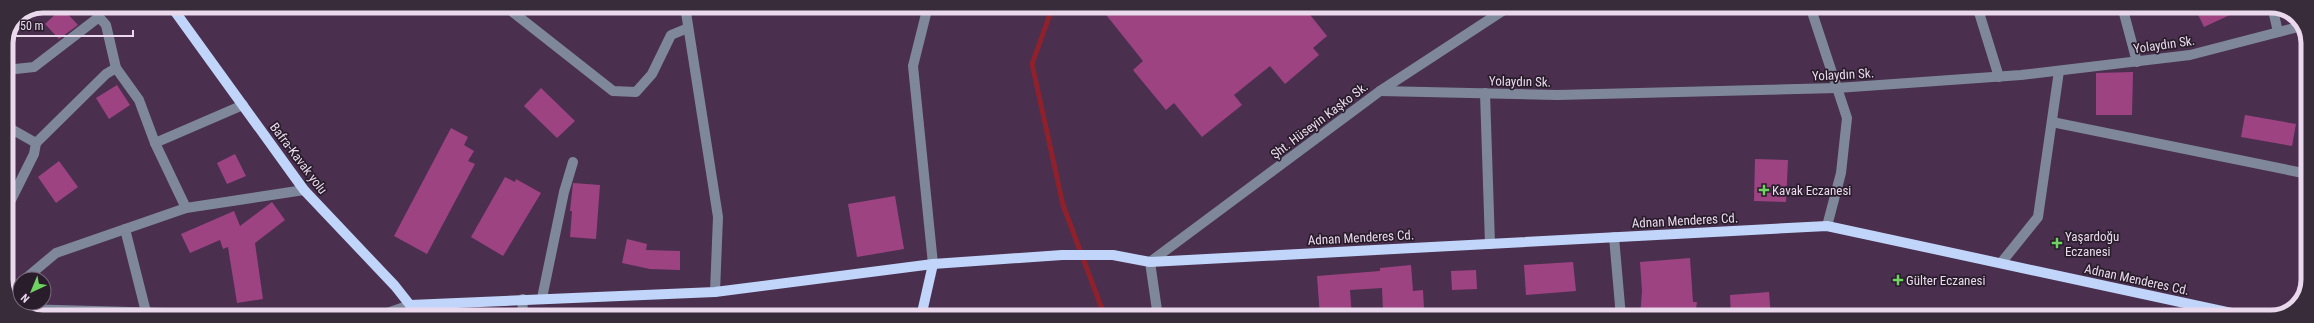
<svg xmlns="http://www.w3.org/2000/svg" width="2314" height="323" font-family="'Roboto Condensed',sans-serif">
<rect width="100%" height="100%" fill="#4a2f4f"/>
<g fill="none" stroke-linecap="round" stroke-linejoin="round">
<path stroke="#8e212b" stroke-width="5" d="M1053,6L1032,64L1063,205L1105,317"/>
</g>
<g fill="#9e4382">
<path d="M1099,6H1303L1327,36L1313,48L1319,55L1285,84L1270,66L1234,95L1242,105L1202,137L1174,103L1166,110L1133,70L1143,61Z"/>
<path d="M2194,6H2249L2204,27Z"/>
<path d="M62,8L78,25L59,39L45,24Z"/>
<path d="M2133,72L2132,115H2096V73Z"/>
<path d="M117,85L130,105L109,119L96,98Z"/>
<path d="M541,88L575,121L557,138L524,106Z"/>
<path d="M2245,115L2296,124L2292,146L2241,137Z"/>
<path d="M451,128L468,137L464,145L474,151L468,161L475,164L427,254L394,236Z"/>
<path d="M235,154L246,176L227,184L217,163Z"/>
<path d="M1755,159L1788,160L1786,202L1754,201Z"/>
<path d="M59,161L78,187L56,203L38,177Z"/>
<path d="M505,177L515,182L516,179L541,193L503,256L471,237Z"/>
<path d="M573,183L600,185L596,239L570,237L572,211H570Z"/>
<path d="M895,196L904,249L857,257L848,204Z"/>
<path d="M272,202L285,220L255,243L263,299L237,303L228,247L223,249L220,240L190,253L181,234L234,211L240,226Z"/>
<path d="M627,239L647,244L646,250L680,251V270L650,269L622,263Z"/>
<path d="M1690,258L1693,302H1697L1695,317H1640L1642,291L1640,262Z"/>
<path d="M1573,262L1576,291L1526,295L1524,265Z"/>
<path d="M1411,265L1413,291L1423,290L1424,309L1383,312L1382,288L1350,290L1352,317H1320L1317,276L1380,271V268Z"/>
<path d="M1476,270L1477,289L1452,290L1451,271Z"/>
<path d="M1769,292L1771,317H1731L1730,295Z"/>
</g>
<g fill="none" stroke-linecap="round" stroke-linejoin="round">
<g stroke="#7e889a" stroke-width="10">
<path d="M505,6L613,91L636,92L652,74L671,35L688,28"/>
<path d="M685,6L718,217L715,292"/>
<path d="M928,6L913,66L933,264"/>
<path d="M1810,6L1847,118L1841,173L1827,226"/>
<path d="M1977,6L1999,77"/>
<path d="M2122,6L2137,62"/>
<path d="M2272,6L2278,32"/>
<path d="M6,70L34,67L99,17L106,25L116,68L139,100L155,143L186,208"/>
<path d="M1380,91L1557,95L1837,88L2021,75L2190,55L2302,26"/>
<path d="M1485,93L1490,244"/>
<path d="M2052,122L2308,174"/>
<path d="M6,126L36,143"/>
<path d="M155,143L243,105"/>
<path d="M6,210L34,154L36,143L106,74L116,68"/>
<path d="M125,229L146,312"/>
<path d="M1614,237L1621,317"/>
<path d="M2001,263L2038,217L2059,71"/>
<path d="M25,279L56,253L186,208L304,190"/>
<path d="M2306,289L2308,279"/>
<path d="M12,298L20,285"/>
<path d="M542,298L564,192L573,162"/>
<path d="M22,309L312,317"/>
<path d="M376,317L410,305"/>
<path d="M522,317L523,299"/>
<path d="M1158,317L1150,262L1380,91L1510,6"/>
</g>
<g stroke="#c0d5f9" stroke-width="10">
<path d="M171,6L304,190L395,286L410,305L416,317"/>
<path d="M410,305L715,292L933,264L1062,255H1113L1150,262L1827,226L2250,317"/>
<path d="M921,317L933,264"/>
</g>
</g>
<g fill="#6ed360" stroke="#291d2b" stroke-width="1.5">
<path d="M1762 184h4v4h4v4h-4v4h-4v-4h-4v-4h4z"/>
<path d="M2055 237h4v4h4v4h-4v4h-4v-4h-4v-4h4z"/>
<path d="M1896 274h4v4h4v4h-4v4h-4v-4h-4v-4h4z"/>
</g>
<g text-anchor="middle" stroke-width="3.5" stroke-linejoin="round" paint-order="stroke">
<g font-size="13" fill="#ead8ed" stroke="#291d2b">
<text transform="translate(2164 44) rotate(-8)" y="5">Yolaydın Sk.</text>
<text transform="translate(1843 74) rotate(-3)" y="5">Yolaydın Sk.</text>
<text transform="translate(1520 81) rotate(1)" y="5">Yolaydın Sk.</text>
<text transform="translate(1319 120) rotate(-37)" y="5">Şht. Hüseyin Kaşko Sk.</text>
<text transform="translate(299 158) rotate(53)" y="5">Bafra-Kavak yolu</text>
<text transform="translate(1685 220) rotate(-3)" y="5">Adnan Menderes Cd.</text>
<text transform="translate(1361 237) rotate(-3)" y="5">Adnan Menderes Cd.</text>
<text transform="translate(2137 279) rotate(12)" y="5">Adnan Menderes Cd.</text>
</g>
<g font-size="13" fill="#ead8ed" stroke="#291d2b" text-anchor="start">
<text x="1772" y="195">Kavak Eczanesi</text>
<text x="2065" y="241">Yaşardoğu<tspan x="2065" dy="15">Eczanesi</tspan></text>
<text x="1906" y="285">Gülter Eczanesi</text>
</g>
</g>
<path d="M0 0H2314V323H0ZM43 13H2271A30 30 0 0 1 2301 43V280A30 30 0 0 1 2271 310H43A30 30 0 0 1 13 280V43A30 30 0 0 1 43 13Z" fill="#382c3b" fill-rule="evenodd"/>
<path fill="none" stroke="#ead8ed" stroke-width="5" d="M43 13H2271A30 30 0 0 1 2301 43V280A30 30 0 0 1 2271 310H43A30 30 0 0 1 13 280V43A30 30 0 0 1 43 13Z"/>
<g transform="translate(32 291) rotate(224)"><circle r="19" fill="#291d2b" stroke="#766879"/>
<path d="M0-3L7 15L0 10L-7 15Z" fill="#6ed360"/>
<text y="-6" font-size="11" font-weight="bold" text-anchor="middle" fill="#ead8ed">N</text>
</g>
<path d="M14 30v6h119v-6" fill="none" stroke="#ead8ed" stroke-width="2"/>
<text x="20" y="30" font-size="12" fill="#ead8ed" stroke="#291d2b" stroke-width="3" paint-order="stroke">50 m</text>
</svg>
